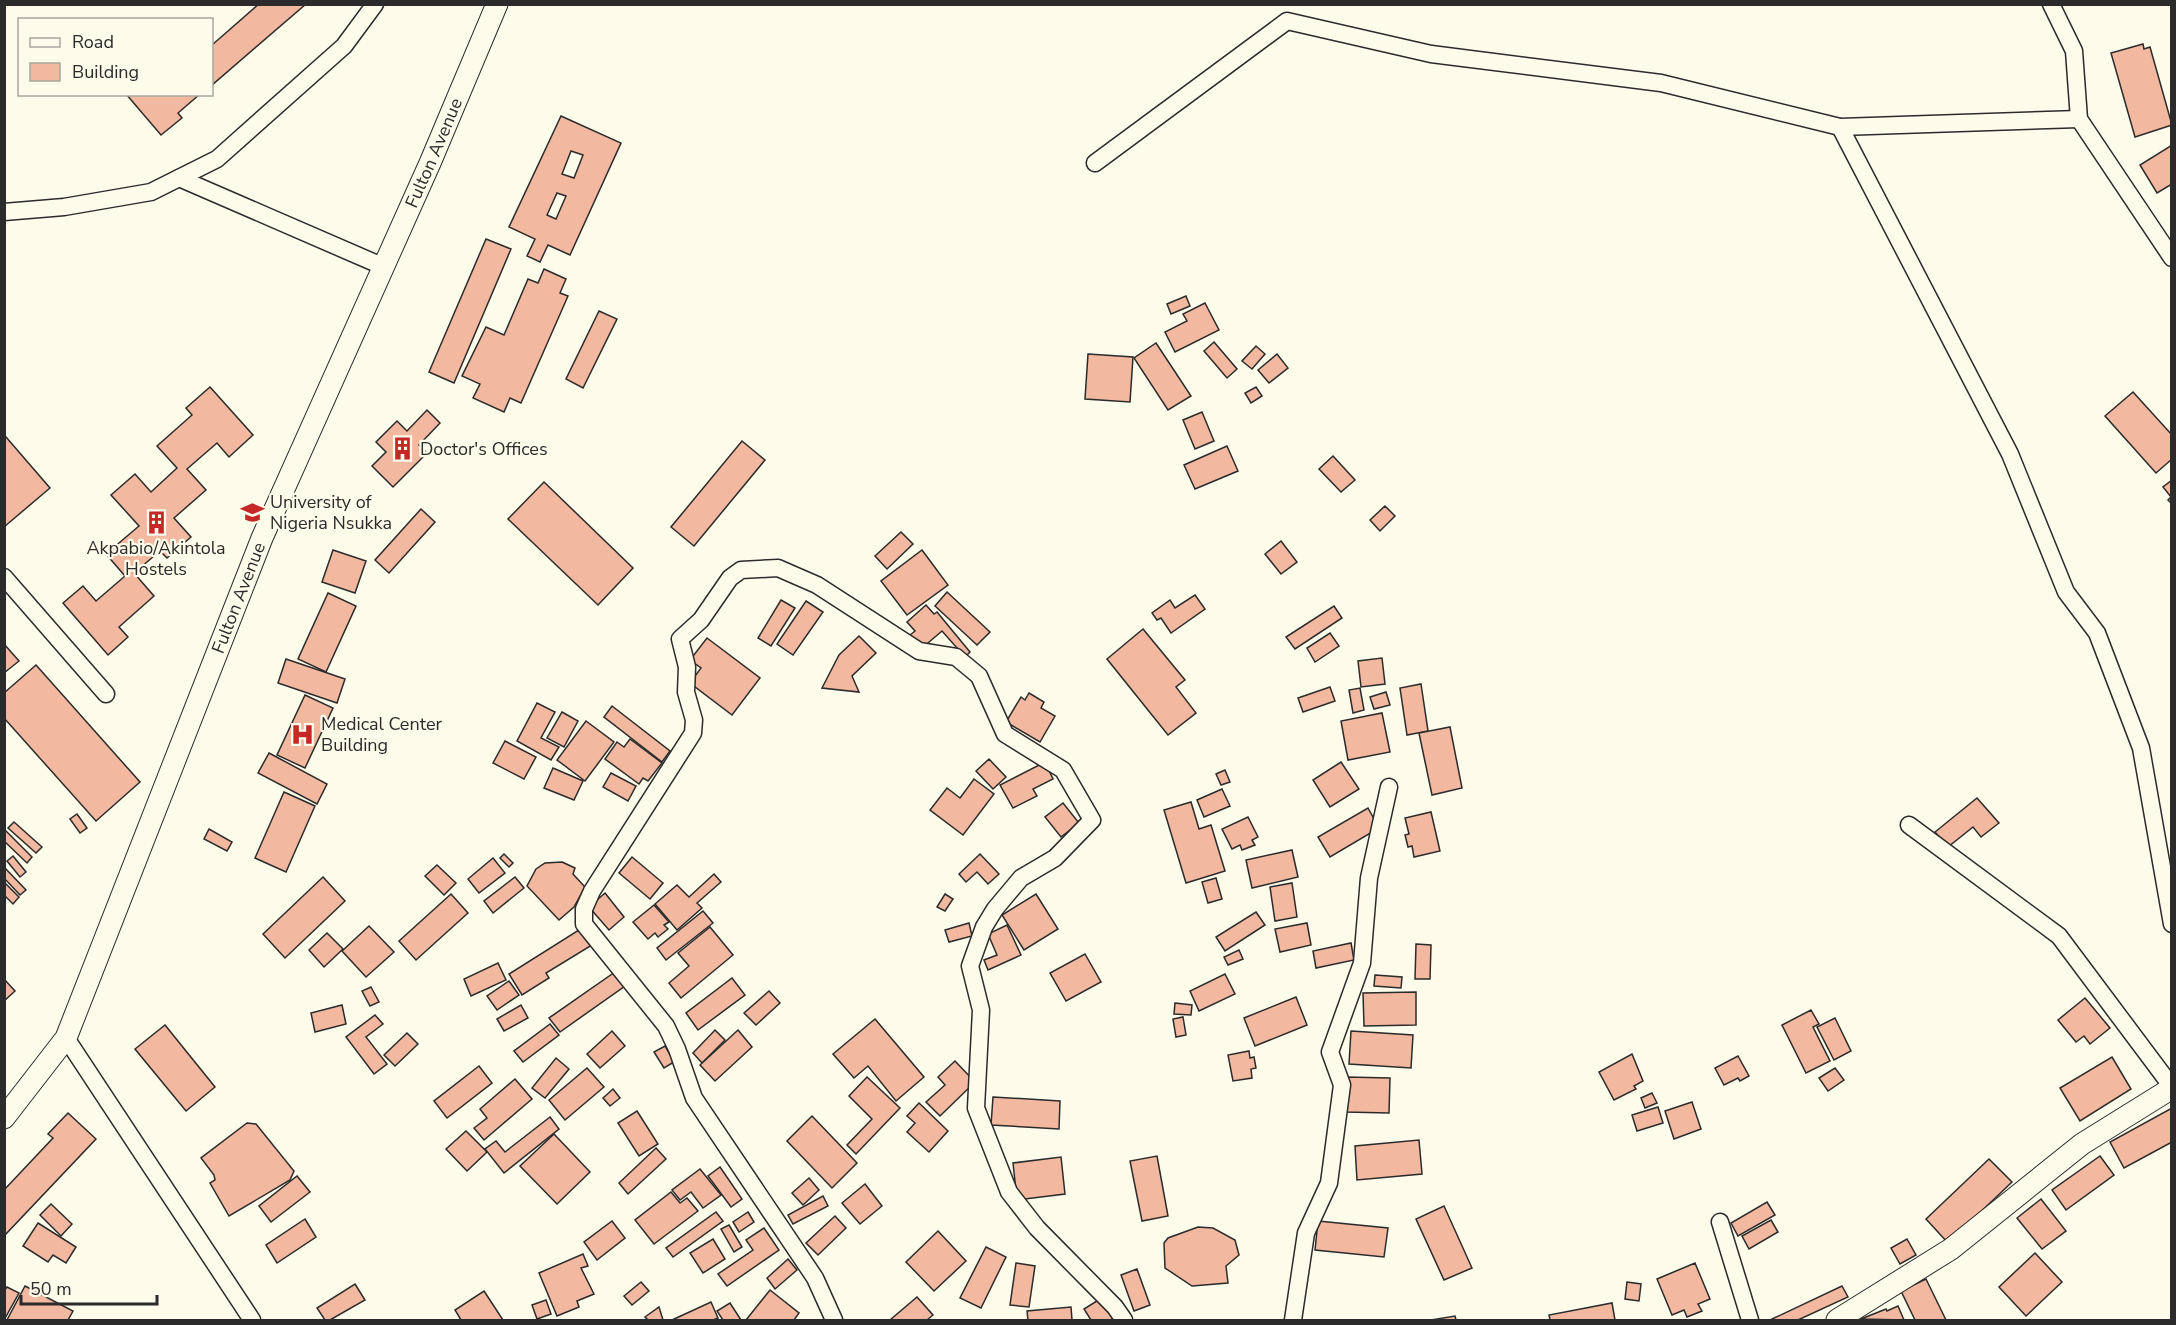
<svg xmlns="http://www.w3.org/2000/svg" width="2176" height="1325" font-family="'Nunito Sans',sans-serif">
<rect width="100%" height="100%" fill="#fdfbea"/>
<g fill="#f2b8a0" stroke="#2b2b2b" stroke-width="1.5" fill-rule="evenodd">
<path d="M259,4H306L212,85V45Z"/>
<path d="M2143,44L2144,49L2150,47L2172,125L2135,137L2111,53Z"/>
<path d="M126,94H200L178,113L182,118L161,135Z"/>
<path d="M561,116L621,143L570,255L548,245L540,262L527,256L535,239L509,227ZM571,151L583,155L574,178L562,174ZM557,193L566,196L556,219L547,215Z"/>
<path d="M2172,145V184L2157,193L2140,165Z"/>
<path d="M486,239L511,249L454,383L429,372Z"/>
<path d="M544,269L566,279L560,293L568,296L521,403L510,398L504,412L473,398L480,384L462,376L486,327L504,335L528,279L538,283Z"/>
<path d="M1186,296L1190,306L1171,314L1167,304Z"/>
<path d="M1205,303L1219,330L1175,352L1165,332L1187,321L1183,314Z"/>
<path d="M599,311L617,319L583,388L566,379Z"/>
<path d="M1214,342L1237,369L1227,378L1204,351Z"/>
<path d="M1156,343L1191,396L1168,410L1134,358Z"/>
<path d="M1256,346L1265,354L1252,369L1242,361Z"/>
<path d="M1088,354L1133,357L1130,402L1085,399Z"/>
<path d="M1277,354L1288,368L1269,383L1258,370Z"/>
<path d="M210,387L253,435L229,457L217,443L187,469L206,490L174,518L191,537L167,558L160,551L134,573L154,596L119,627L128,637L108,655L63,603L83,586L96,601L125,576L106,554L139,526L111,495L135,474L151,492L177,468L157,446L192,415L186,408Z"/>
<path d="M1256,387L1262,396L1251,403L1245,393Z"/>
<path d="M2133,392L2172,435V459L2156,473L2105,416Z"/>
<path d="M427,410L440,423L419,445L427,453L393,487L372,466L386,452L376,442L397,421L407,431Z"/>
<path d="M1202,412L1214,441L1195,449L1183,420Z"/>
<path d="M6,437L50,488L4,527V438Z"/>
<path d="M742,441L765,460L694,546L671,527Z"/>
<path d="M1227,446L1238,471L1195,489L1184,465Z"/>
<path d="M1333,456L1355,480L1341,492L1319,469Z"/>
<path d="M2172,480V504L2168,500L2171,497L2163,487Z"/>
<path d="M544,482L633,568L598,605L508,519Z"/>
<path d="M1385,506L1395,516L1380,531L1370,520Z"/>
<path d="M421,509L435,522L389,573L375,560Z"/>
<path d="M901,532L913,544L887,569L875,556Z"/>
<path d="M1281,541L1297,562L1281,574L1265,554Z"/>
<path d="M333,550L366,561L355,593L322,582Z"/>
<path d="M922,550L948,585L907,615L881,581Z"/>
<path d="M947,592L990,632L977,645L935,606Z"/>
<path d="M328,593L356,606L326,672L298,659Z"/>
<path d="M1195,595L1205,609L1171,633L1161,618L1157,620L1152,613L1170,600L1175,608Z"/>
<path d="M781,600L795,608L771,646L758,638Z"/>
<path d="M806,601L823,612L793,655L777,644Z"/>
<path d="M926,605L934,614L937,612L970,652L965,657L942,631L921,649L910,635L915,631L907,622Z"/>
<path d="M1334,606L1342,618L1295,649L1286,637Z"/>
<path d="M1143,629L1185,680L1176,687L1196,713L1168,735L1107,659Z"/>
<path d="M1330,633L1339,646L1315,662L1307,648Z"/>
<path d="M859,636L876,653L852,676L859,692L822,688L839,655Z"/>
<path d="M707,638L760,678L732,715L690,683L701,668L690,660Z"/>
<path d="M4,644L19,661L4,673Z"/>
<path d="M1382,658L1385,684L1361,687L1358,661Z"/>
<path d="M286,659L345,679L337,703L278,683Z"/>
<path d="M36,665L140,782L96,821L4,718V693Z"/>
<path d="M1421,684L1428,731L1407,735L1400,688Z"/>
<path d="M1330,687L1335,701L1303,712L1298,698Z"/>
<path d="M1360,688L1364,710L1353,713L1349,690Z"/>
<path d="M1386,692L1390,705L1374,709L1370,697Z"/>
<path d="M1029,693L1044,702L1041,708L1055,716L1040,742L1006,722L1021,697L1025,700Z"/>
<path d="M305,695L333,708L305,768L277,755Z"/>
<path d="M537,703L555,712L541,738L559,747L551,760L517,741Z"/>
<path d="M612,706L670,751L662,762L604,717Z"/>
<path d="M562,712L578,721L564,747L547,738Z"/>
<path d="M1382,713L1390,752L1348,760L1341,721Z"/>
<path d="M586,721L614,742L585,781L557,760Z"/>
<path d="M1450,727L1462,788L1432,795L1419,733Z"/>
<path d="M630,739L662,763L648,781L643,778L639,784L605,759L617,742L624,747Z"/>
<path d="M505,741L536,757L524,779L493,763Z"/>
<path d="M269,753L327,784L317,804L258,773Z"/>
<path d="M989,759L1006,777L993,789L976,771Z"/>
<path d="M1045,762L1053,779L1033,789L1037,796L1013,808L1000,785Z"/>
<path d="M1341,762L1359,789L1330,807L1313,780Z"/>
<path d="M553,768L583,781L574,800L544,788Z"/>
<path d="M1225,770L1230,782L1221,785L1216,774Z"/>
<path d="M611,773L636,786L628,801L603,787Z"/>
<path d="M974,779L994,794L963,835L930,810L947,788L960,798Z"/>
<path d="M1222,789L1230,806L1204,817L1197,800Z"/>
<path d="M284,792L315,806L286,872L255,858Z"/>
<path d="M1977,798L1999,823L1981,837L1973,827L1948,847L1935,832Z"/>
<path d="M1191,802L1199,829L1211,825L1225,871L1186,883L1164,810Z"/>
<path d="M1063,803L1079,823L1061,837L1045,817Z"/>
<path d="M1368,808L1379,828L1330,857L1318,837Z"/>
<path d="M1431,812L1440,851L1414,857L1412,846L1408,847L1405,835L1409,834L1405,818Z"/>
<path d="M77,814L87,828L80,833L70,819Z"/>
<path d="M1248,817L1258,837L1252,840L1255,845L1242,850L1240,845L1232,849L1222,829Z"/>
<path d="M14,822L42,847L36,853L8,828Z"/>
<path d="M209,829L232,842L227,851L204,839Z"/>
<path d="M5,830L32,857L27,863L4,841Z"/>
<path d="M1292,850L1298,877L1252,888L1246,860Z"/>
<path d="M504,854L513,863L509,867L500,858Z"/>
<path d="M980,854L999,874L988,884L977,872L966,882L959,874Z"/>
<path d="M13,856L26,872L20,877L7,861Z"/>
<path d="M632,857L663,883L650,899L619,873Z"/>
<path d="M493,858L505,873L479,893L468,879Z"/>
<path d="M562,862L575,868L573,874L585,887L574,907L559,920L527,886L536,869L545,863Z"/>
<path d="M437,865L456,883L444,895L425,876Z"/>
<path d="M4,867L26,890L20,895L4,878Z"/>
<path d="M714,874L721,882L697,903L702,908L677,930L655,904L677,885L689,897Z"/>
<path d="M323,877L345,901L285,958L263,934Z"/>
<path d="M515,877L524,888L493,913L484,901Z"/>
<path d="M1216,878L1222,899L1208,903L1202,882Z"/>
<path d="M4,882L19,897L13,904L4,895Z"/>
<path d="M1292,883L1297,917L1275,921L1270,887Z"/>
<path d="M605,893L624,917L609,930L589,907Z"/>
<path d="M451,894L468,913L416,960L399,941Z"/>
<path d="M945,894L953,899L945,911L937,907Z"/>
<path d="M1036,894L1058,929L1024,950L1002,915Z"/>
<path d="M654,905L669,922L664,925L668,929L658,937L655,933L648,939L633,922Z"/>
<path d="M703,911L713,923L666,960L657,948Z"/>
<path d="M1256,912L1265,925L1225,951L1216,937Z"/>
<path d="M969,923L972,936L949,942L945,930Z"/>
<path d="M1307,923L1311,945L1280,952L1275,929Z"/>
<path d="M1007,925L1021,955L988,970L984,960L997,955L988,934Z"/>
<path d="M369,926L394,952L366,977L342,951Z"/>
<path d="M710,927L733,955L681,998L669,983L689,966L678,953Z"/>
<path d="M582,928L592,945L546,973L549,978L522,995L509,974Z"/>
<path d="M327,933L343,949L324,967L309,950Z"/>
<path d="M1351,943L1354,960L1316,968L1313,951Z"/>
<path d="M1416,944L1431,945L1430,979H1415Z"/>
<path d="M1239,950L1243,959L1228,965L1224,957Z"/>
<path d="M1085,954L1101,982L1066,1001L1050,973Z"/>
<path d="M498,963L506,980L471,996L464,979Z"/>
<path d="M615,972L625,986L560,1032L549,1018Z"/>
<path d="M1225,974L1235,994L1199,1011L1190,991Z"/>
<path d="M1375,975L1402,977L1401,988L1374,986Z"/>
<path d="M732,978L745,995L698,1030L686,1013Z"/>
<path d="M4,979L15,991L4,1001Z"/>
<path d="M509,981L519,995L497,1010L487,996Z"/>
<path d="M371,987L379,1002L370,1006L362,991Z"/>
<path d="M769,991L780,1003L756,1025L744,1013Z"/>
<path d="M1416,992V1025L1364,1026L1363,993Z"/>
<path d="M1296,997L1307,1025L1255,1046L1244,1018Z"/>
<path d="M2085,998L2110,1028L2090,1044L2084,1036L2076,1042L2058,1020Z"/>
<path d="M1175,1003L1192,1005L1191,1015L1174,1014Z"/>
<path d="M342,1005L346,1024L315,1032L311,1013Z"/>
<path d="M521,1005L528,1018L504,1031L497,1019Z"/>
<path d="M1811,1010L1819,1024L1813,1027L1830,1061L1806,1073L1782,1025Z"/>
<path d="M375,1015L383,1024L366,1037L387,1064L374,1074L346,1037Z"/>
<path d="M1183,1017L1186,1035L1176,1037L1173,1019Z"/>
<path d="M1835,1018L1851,1051L1834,1060L1817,1027Z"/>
<path d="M875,1019L924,1077L896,1101L868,1066L854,1078L833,1054Z"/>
<path d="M550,1024L559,1035L523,1062L514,1051Z"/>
<path d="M165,1025L215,1087L186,1111L135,1049Z"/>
<path d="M715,1030L725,1040L702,1063L693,1053Z"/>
<path d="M738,1030L752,1047L715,1081L700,1065Z"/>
<path d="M612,1031L625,1046L600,1068L587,1054Z"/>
<path d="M1351,1031L1413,1035L1411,1068L1349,1064Z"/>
<path d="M407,1033L418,1044L395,1066L384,1055Z"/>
<path d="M665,1046L674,1062L664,1068L654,1052Z"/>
<path d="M1249,1051L1250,1058L1254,1057L1256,1068L1251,1069L1252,1078L1233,1081L1228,1055Z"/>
<path d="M1632,1054L1643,1081L1634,1086L1636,1089L1614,1100L1599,1072Z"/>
<path d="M1738,1056L1749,1076L1740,1081L1738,1078L1724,1085L1715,1068Z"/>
<path d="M2112,1057L2131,1089L2080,1121L2060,1088Z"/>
<path d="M556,1058L569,1069L545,1098L532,1088Z"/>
<path d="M955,1061L975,1082L940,1116L926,1102L945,1085L938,1077Z"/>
<path d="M479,1066L492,1083L447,1118L434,1101Z"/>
<path d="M587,1068L604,1087L565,1120L549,1100Z"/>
<path d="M1835,1068L1844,1080L1828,1091L1819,1078Z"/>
<path d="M867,1077L900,1108L856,1154L847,1145L872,1119L849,1096Z"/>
<path d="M1346,1077L1390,1078L1389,1113L1345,1112Z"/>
<path d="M515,1079L532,1099L484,1140L474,1128L487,1118L480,1109Z"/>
<path d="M613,1089L620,1098L610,1106L603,1098Z"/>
<path d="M1652,1093L1657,1103L1645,1108L1641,1098Z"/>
<path d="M993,1097L1060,1101L1059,1129L991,1125Z"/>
<path d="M1692,1102L1701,1129L1674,1139L1665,1111Z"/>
<path d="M919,1103L948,1131L929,1152L907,1132L915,1123L907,1116Z"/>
<path d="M1658,1107L1663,1123L1637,1131L1632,1115Z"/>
<path d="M2172,1108V1142L2124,1168L2110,1142Z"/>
<path d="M637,1111L658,1144L639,1156L618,1123Z"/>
<path d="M68,1113L96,1139L4,1236V1190L53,1138L48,1134Z"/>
<path d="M812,1116L857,1163L832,1188L787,1141Z"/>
<path d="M550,1117L559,1129L504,1173L485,1149L496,1141L505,1152Z"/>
<path d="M247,1123L256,1124L294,1171L290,1180L229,1216L210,1183L215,1180L214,1175L201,1158Z"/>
<path d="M466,1131L487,1152L467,1171L446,1149Z"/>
<path d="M554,1134L590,1172L557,1204L520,1166Z"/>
<path d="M1419,1140L1422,1174L1357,1180L1355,1146Z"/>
<path d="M656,1148L666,1159L628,1194L619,1183Z"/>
<path d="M1157,1156L1168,1216L1142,1221L1130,1161Z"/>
<path d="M2100,1156L2114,1175L2066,1210L2052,1190Z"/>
<path d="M1061,1157L1065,1194L1017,1200L1013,1163Z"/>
<path d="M1989,1159L2012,1182L1948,1243L1926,1219Z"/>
<path d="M720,1167L742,1199L731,1207L708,1176Z"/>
<path d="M700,1169L721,1195L703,1208L691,1192L680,1200L672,1190Z"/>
<path d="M297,1176L310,1192L271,1222L259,1206Z"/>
<path d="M809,1178L819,1190L803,1205L792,1193Z"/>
<path d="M865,1184L882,1206L860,1224L842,1203Z"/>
<path d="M671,1192L680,1203L687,1198L698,1211L654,1244L635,1220Z"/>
<path d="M823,1196L828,1206L793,1224L788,1215Z"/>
<path d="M2041,1199L2066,1231L2042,1249L2017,1218Z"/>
<path d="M1767,1202L1775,1215L1738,1236L1731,1223Z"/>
<path d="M51,1204L72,1224L61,1236L40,1215Z"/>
<path d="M1444,1206L1472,1268L1444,1280L1416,1219Z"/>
<path d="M716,1212L723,1221L673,1257L666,1248Z"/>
<path d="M748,1212L754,1222L739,1232L733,1222Z"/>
<path d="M835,1216L846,1228L818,1255L806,1243Z"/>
<path d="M305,1219L316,1237L277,1263L266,1245Z"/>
<path d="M1771,1220L1778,1232L1749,1249L1742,1236Z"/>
<path d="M612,1221L625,1238L597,1260L584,1242Z"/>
<path d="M1318,1221L1388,1228L1384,1257L1315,1250Z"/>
<path d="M38,1223L76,1247L66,1263L53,1255L48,1262L23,1246Z"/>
<path d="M729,1225L742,1247L734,1252L721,1229Z"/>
<path d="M1198,1227L1213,1228L1235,1240L1239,1255L1226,1266L1228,1283L1192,1286L1165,1268L1164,1243L1168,1238Z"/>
<path d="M764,1228L779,1250L727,1286L718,1274L753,1250L746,1240Z"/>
<path d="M938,1231L966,1261L934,1291L906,1262Z"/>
<path d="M713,1239L725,1259L703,1273L690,1253Z"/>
<path d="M1907,1239L1916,1255L1900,1264L1891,1248Z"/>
<path d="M986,1247L1006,1257L981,1308L960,1298Z"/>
<path d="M2035,1253L2062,1282L2026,1316L1999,1287Z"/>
<path d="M583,1254L588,1266L581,1268L594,1294L577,1301L579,1307L557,1316L539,1273Z"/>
<path d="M788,1259L797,1270L775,1289L767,1278Z"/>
<path d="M1016,1263L1035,1266L1029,1307L1010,1305Z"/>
<path d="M1695,1263L1710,1299L1698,1304L1702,1311L1687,1317L1684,1310L1672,1315L1657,1279Z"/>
<path d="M1137,1269L1150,1305L1134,1311L1121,1275Z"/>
<path d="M1926,1279L1946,1320H1915L1901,1291Z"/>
<path d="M641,1282L649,1291L632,1305L624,1296Z"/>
<path d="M1627,1282L1641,1284L1639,1301L1625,1299Z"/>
<path d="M355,1284L365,1300L330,1320H325L317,1308Z"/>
<path d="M25,1286L73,1311L68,1320H7Z"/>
<path d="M1842,1286L1848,1297L1798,1320H1770Z"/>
<path d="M7,1287L19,1293L4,1320V1291Z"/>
<path d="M770,1290L799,1313L794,1320H746Z"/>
<path d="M484,1291L503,1320H461L455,1310Z"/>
<path d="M917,1297L933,1315L927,1320H890Z"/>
<path d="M1100,1299L1113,1319L1110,1320H1091L1084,1309Z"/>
<path d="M546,1300L551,1314L537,1319L532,1305Z"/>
<path d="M711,1302L718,1318L713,1320H672Z"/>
<path d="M730,1303L741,1320H723L717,1311Z"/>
<path d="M1612,1303L1615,1320H1550L1549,1315Z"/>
<path d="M1898,1306L1904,1320L1861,1319L1886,1309L1887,1311Z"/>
<path d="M659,1307L663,1320H648L645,1317Z"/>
<path d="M1071,1307L1072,1320H1028L1027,1311Z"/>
<path d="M1455,1316L1456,1320H1431Z"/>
</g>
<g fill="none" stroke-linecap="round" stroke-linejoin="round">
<defs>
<g id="minor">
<path d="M2051,4L2074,51L2079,119L2172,258"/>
<path d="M1840,127L2010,454L2066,592L2097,633L2141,748L2172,924"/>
<path d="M1095,163L1287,21L1431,54L1661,83L1840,127L2079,119"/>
<path d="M179,178L382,266"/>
<path d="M4,212L64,207L151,192L217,159L344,46L375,4"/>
<path d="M4,577L106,694"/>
<path d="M1909,825L2059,936L2172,1087"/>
<path d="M66,1038L252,1320"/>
<path d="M1720,1222L1750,1320"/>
<path d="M834,1320L815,1278L694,1098L677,1049L666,1026L584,924V909L592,891L693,733L694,720L686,692L687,667L680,639L701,620L730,578L741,570L778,568L817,585L919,651L956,657L979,676L1005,734L1063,770L1092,820L1055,858L1021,878L995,909L984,927L970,966L981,1010L976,1108L1009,1192L1037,1228L1115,1307L1124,1320"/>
<path d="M1293,1320L1306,1233L1329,1183L1342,1085L1330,1052L1362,963L1369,878L1389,787"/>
</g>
<g id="tertiary">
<path id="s1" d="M4,1118L66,1038L262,538L430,163L497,4"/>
<path d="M1837,1320L1951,1249L2082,1144L2172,1088"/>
</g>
</defs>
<use href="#minor" stroke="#2b2b2b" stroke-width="19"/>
<use href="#tertiary" stroke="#2b2b2b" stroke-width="23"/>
<use href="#minor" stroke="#fdfbea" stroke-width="16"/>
<use href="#tertiary" stroke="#fdfbea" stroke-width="21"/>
</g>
<defs>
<symbol id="building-bare" viewBox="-9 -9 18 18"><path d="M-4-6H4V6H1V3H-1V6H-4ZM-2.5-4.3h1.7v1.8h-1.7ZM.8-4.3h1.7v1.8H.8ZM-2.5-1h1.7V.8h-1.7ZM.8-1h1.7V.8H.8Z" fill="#c62828" stroke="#fdfbea" stroke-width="2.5" paint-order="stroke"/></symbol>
<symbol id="university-bare" viewBox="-9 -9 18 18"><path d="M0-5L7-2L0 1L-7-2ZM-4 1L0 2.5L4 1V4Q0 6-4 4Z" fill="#c62828" stroke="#fdfbea" stroke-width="2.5" paint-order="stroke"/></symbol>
<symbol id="hospital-bare" viewBox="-9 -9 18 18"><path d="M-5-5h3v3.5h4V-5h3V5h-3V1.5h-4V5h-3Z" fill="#c62828" stroke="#fdfbea" stroke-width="2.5" paint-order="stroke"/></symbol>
</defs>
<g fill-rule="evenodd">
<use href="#building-bare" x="386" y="432" width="33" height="33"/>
<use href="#university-bare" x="236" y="496" width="33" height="33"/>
<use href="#building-bare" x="140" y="506" width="33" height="33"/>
<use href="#hospital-bare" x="286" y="718" width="33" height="33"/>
</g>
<g text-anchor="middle" stroke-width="4.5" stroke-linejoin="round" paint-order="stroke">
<g font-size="18" fill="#2b2b2b" stroke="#fdfbea">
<text dy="6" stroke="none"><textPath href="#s1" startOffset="1060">Fulton Avenue</textPath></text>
<text dy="6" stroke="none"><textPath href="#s1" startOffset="574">Fulton Avenue</textPath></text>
</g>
<g font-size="18" fill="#2b2b2b" stroke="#fdfbea" text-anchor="start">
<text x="420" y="455">Doctor's Offices</text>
<text x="270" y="508">University of<tspan x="270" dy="21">Nigeria Nsukka</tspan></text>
<text x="156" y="554" text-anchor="middle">Akpabio/Akintola<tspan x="156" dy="21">Hostels</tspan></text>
<text x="321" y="730">Medical Center<tspan x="321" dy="21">Building</tspan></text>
</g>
</g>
<rect width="2176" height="1325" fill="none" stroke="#2b2b2b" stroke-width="12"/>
<rect x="18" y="18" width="195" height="78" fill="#fdfbea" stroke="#a9a89e" stroke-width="1.5"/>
<rect x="30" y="38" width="30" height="9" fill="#fdfbea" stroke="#a9a89e" stroke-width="1.5"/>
<text x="72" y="48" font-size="18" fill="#2b2b2b">Road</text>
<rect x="30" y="63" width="30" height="18" fill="#f2b8a0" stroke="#a9a89e" stroke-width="1.5"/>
<text x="72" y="78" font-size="18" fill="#2b2b2b">Building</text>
<path d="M21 1295v9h136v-9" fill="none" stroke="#2b2b2b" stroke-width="3"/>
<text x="30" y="1295" font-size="18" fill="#2b2b2b" stroke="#fdfbea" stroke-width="4.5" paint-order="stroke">50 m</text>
</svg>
